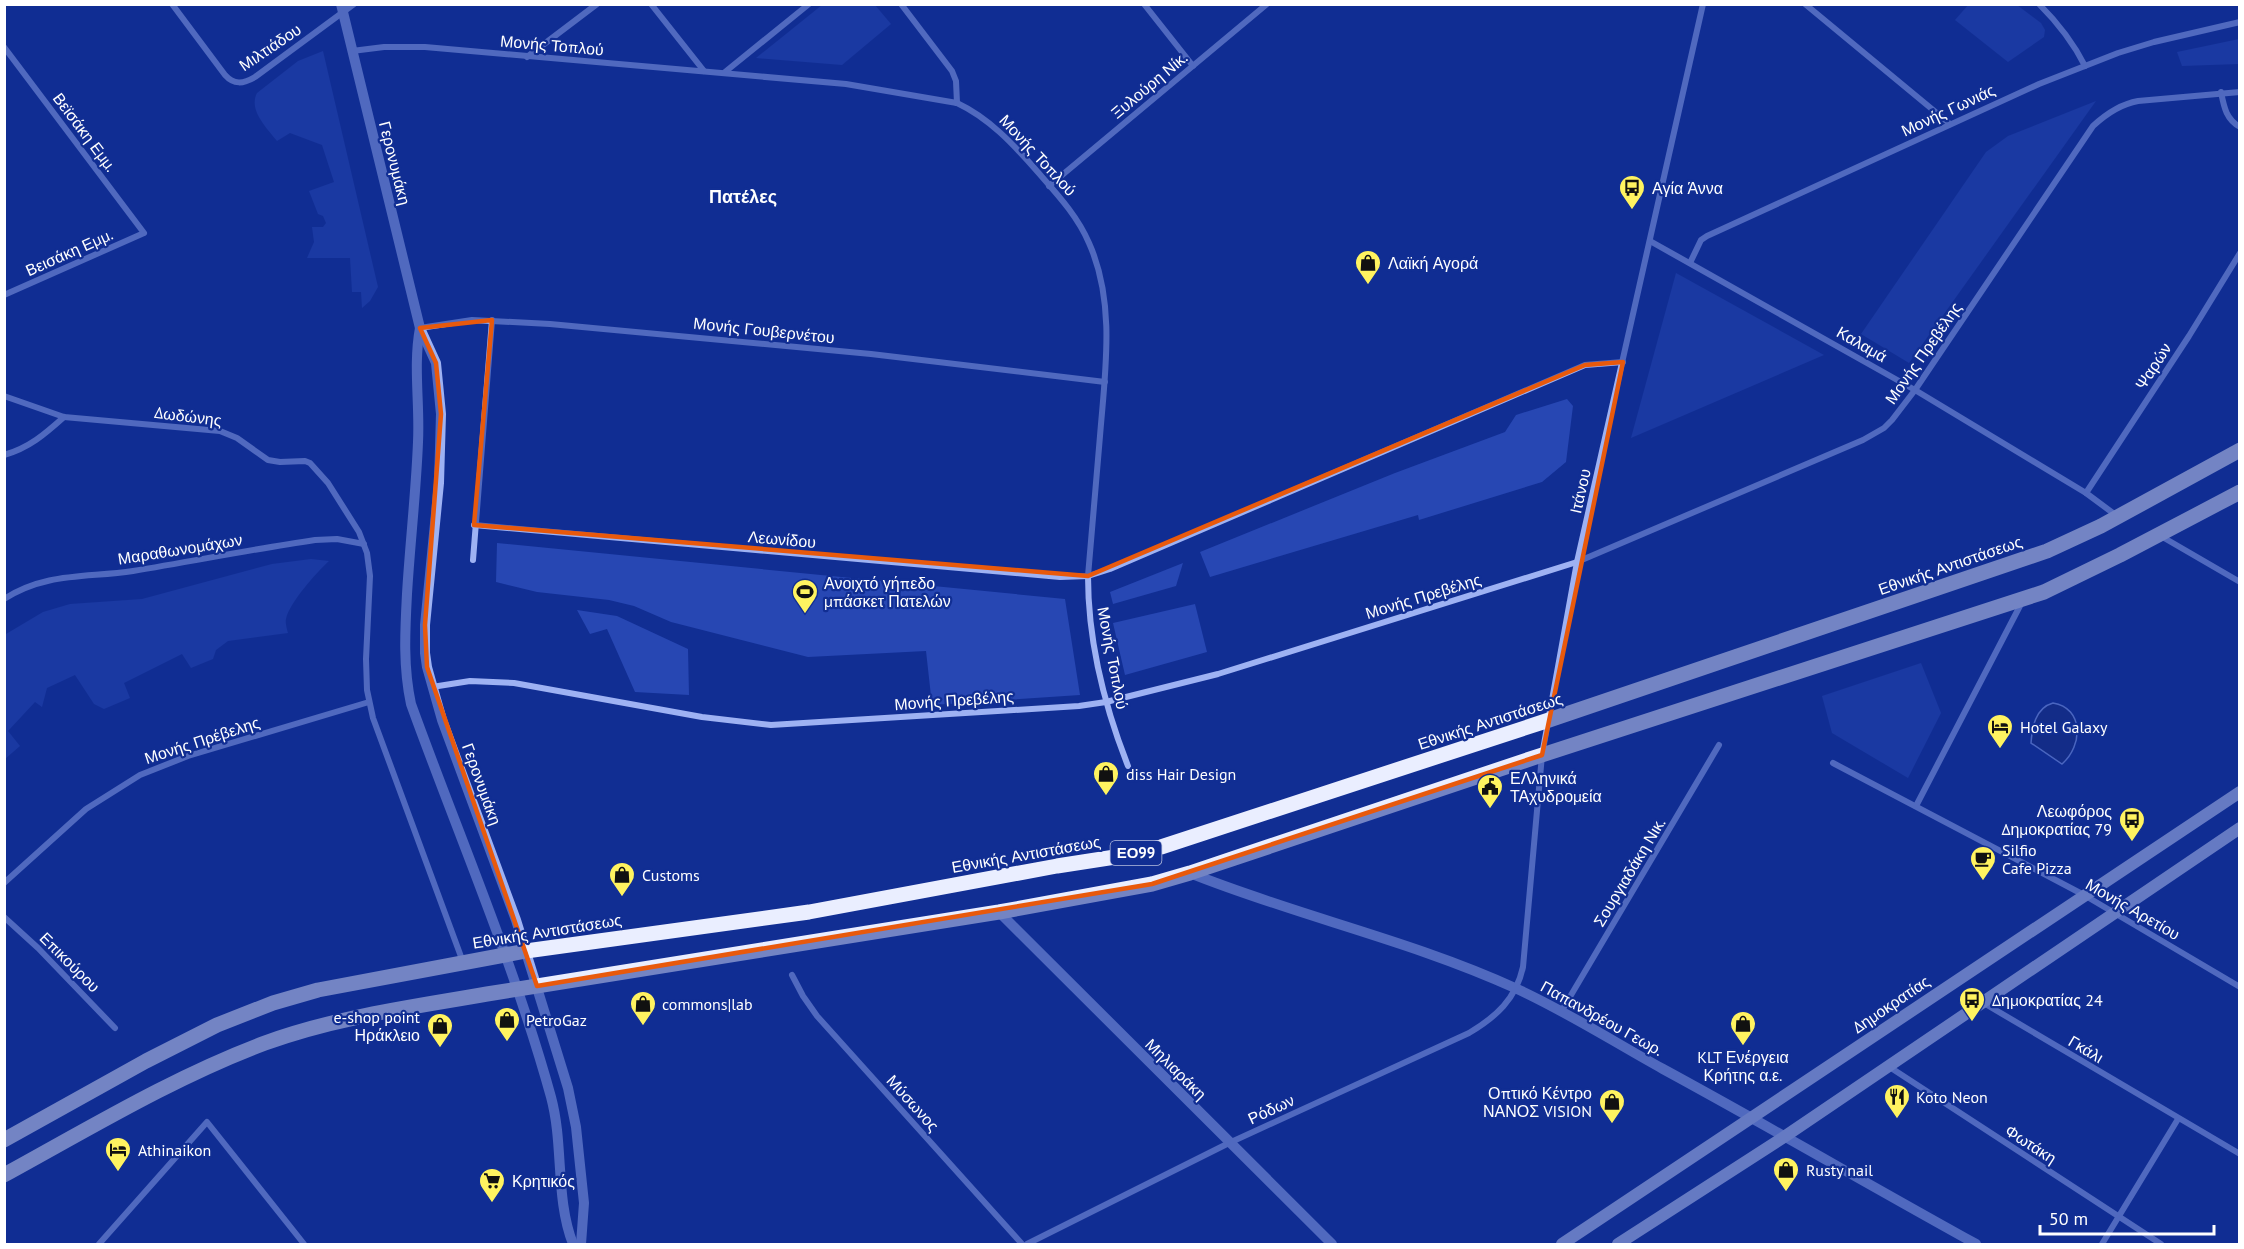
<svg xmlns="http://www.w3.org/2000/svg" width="2244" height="1249" font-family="'PT Sans',sans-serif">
<rect width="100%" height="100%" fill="#112e93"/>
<g fill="#2747b3">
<path d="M1969,4L2017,5L2041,23L2045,30L2044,37L2008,62L1955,20Z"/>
<path d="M822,5H875L891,24L842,65L756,58Z"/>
<path d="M2239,39V64L2182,66L2177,52Z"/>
<path d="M323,51L378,287L370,301L362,308L361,292H352L350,258H307L314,242L312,227H323L326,223L323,216L318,214L309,191L334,182L322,145L290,133L277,141C267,128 248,110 257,93L298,61Z"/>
<path d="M2096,101L1909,363L1861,334L1986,152L2008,136Z"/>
<path d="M1676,273L1824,355L1631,438Z"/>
<path d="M1567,399L1573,406L1566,462L1542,482L1419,520L1418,515L1210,577L1200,552L1395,473L1505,432L1516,415Z"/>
<path d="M497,543L1065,599L1080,695L932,705L926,651L808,657L671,622L634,606L609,600L537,592L496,582Z"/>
<path d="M311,559L329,561C317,572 289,603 286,619C285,623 287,629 288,633L228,641L216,650L213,659L191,668L182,654L124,683L130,698L104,709L94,704L75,675L47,688L42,707L35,702L8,731L20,746L5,759L6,634L43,612L70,604L142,599L272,564Z"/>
<path d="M1183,563L1176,586L1113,604L1110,592Z"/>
<path d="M1195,604L1207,652L1125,675L1113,623Z"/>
<path d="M577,610L617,616L688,649L689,695L635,692L607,629L590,634Z"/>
<path d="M1921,663L1941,713L1908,778L1832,733L1822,696Z"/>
</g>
<path fill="#172c7a" stroke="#90a9f6" stroke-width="1.5" d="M2053,703C2084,708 2083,746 2062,764L2031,743C2032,728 2035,708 2053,703Z"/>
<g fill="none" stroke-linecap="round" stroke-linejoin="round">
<g stroke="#9eb2f3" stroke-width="6">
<path d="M172,4L225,75C234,85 243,84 255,77L354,4"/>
<path d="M651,4L704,71"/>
<path d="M901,4L952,71L956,81L957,103"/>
<path d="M1144,4L1193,66"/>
<path d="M1805,4L1950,124"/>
<path d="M2039,4C2058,23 2073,42 2085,66"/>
<path d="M4,47L144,233L4,295"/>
<path d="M352,51L384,47H425L846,84L957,103C989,118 1013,144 1036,170C1056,193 1077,215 1089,243C1116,303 1105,373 1100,436C1096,483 1092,529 1088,576C1088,642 1104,705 1128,766"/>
<path d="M527,57L597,4"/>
<path d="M725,72L809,4"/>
<path d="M2221,92C2224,107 2226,119 2240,127"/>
<path d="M1049,186L1267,4"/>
<path d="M1650,241L1915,390L2086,493L2117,516"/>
<path d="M1690,263L1701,240L1707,236L2039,84L2118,53L2154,42L2240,22"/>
<path d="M420,328L472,320L550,324L871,354L1105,382"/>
<path d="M4,396L64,417L220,431L237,438L268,460L280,462L305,461L310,463L328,483L359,532L367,553L370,576L366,659L367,690L373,718L463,962"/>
<path d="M4,455C29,448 45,434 64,417"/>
<path d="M2086,493L2189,336L2240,253"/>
<path d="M474,525L1060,577L1088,576L1110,569L1585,365L1623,362"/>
<path d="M2159,535L2240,582"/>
<path d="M473,560L492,320"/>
<path d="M4,599C46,572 87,578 133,571C194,561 254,549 315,540L337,539L364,544"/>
<path d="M432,687L470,681L514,683L702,717L771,725L1079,706L1106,702L1218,674L1577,562L1863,440L1884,428L1892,420L1915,390L2093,126C2106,114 2121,104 2138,101L2240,92"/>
<path d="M1833,763L2084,895L2240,987"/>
<path d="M1916,806L2022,602"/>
<path d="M4,883L86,809L140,775L188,756L369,702"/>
<path d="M4,917L38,948L115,1028"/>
<path d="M792,975L803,996L817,1016L1022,1244"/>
<path d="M1982,1002L2240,1154"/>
<path d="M1561,1012L1719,745"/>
<path d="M1888,1066L2161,1244"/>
<path d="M99,1244L207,1122L304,1244"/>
<path d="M1027,1244L1229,1143L1469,1033C1496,1017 1516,999 1523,967L1542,755L1577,562L1703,4"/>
<path d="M2102,1244L2178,1119"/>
</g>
<g stroke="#9eb2f3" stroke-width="10">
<path d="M341,4L420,328L436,363L441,414L439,483L425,625V653L427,667L442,720L516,920L568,1088L576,1127L584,1203L581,1244"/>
<path d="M420,328C413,366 420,404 418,442C416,493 410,543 407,594C405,631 403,667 411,704C458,834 514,963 551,1097C564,1145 555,1198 573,1244"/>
<path d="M1190,873C1297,916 1410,940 1515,988C1566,1011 1614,1042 1663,1069C1768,1126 1871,1186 1976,1244"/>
<path d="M999,912L1332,1244"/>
</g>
<g stroke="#cdd8fd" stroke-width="12">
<path d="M1562,1244L2240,792"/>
<path d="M1618,1244L1784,1137L2240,828"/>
</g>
<g stroke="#eaeeff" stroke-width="15">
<path d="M4,1140L146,1061L217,1025L273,1003L318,990L526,951L809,912L1057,866L1128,855L1161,847L1549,720L2047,551L2101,526L2240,450"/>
<path d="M4,1175C90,1128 174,1077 265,1043C336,1017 413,1007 487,994L999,912L1152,884L1190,873L1542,755L2044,592L2120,555L2240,492"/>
</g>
</g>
<path d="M0 0H2244V1249H0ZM492,320L474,525L1088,576L1585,365L1623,362L1542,755L1152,884L537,986L427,667L425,625L441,414L436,363L420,328Z" fill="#112e93" fill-opacity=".55" fill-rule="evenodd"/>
<path fill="none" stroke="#e8590c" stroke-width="4.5" stroke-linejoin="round" d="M492,320L474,525L1088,576L1585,365L1623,362L1542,755L1152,884L537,986L427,667L425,625L441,414L436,363L420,328Z"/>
<defs>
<symbol id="bus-pin" viewBox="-11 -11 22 30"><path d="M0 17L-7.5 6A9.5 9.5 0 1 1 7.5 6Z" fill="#fff360" stroke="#112e93"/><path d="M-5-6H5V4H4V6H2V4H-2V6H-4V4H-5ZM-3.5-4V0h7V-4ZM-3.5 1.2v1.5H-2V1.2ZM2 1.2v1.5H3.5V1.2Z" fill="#111"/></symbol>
<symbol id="shop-pin" viewBox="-11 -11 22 30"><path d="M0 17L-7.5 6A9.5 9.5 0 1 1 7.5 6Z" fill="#fff360" stroke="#112e93"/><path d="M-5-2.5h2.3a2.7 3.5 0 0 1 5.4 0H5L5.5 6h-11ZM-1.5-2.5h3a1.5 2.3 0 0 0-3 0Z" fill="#111"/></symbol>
<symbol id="stadium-pin" viewBox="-11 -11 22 30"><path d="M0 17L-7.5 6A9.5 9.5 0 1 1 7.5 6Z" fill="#fff360" stroke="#112e93"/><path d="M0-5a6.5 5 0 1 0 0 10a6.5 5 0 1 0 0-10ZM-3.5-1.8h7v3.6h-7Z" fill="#111"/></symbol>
<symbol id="hotel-pin" viewBox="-11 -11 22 30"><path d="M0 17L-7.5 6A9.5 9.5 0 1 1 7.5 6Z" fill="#fff360" stroke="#112e93"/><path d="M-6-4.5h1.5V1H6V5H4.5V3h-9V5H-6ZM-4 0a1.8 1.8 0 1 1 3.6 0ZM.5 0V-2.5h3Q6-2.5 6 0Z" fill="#111"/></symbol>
<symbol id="civic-pin" viewBox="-11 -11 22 30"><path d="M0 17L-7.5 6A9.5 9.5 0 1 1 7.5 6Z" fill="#fff360" stroke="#112e93"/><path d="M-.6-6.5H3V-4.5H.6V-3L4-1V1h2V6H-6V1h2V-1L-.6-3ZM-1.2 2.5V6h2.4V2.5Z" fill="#111"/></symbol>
<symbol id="cafe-pin" viewBox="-11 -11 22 30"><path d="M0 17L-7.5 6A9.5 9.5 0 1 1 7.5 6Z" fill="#fff360" stroke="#112e93"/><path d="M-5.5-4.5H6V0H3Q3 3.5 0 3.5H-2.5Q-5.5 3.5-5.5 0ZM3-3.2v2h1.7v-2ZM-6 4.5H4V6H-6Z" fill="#111"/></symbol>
<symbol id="restaurant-pin" viewBox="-11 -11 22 30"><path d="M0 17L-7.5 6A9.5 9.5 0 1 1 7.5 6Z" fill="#fff360" stroke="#112e93"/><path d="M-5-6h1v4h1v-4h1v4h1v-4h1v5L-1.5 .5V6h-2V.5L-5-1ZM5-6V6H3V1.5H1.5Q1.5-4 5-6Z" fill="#111"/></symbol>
<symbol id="supermarket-pin" viewBox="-11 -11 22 30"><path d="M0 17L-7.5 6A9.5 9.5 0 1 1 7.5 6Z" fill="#fff360" stroke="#112e93"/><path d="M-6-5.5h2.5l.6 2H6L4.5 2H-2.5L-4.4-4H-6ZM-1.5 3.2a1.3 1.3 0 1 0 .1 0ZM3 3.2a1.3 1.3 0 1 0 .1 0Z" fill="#111"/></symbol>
</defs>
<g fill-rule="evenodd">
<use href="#bus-pin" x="1617" y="173" width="30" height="40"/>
<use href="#shop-pin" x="1353" y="248" width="30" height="40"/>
<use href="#stadium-pin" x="790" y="577" width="30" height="40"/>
<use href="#hotel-pin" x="1985" y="712" width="30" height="40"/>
<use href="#shop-pin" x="1091" y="759" width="30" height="40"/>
<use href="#civic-pin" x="1475" y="772" width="30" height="40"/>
<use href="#bus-pin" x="2117" y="805" width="30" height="40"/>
<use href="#cafe-pin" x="1968" y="844" width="30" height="40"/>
<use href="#shop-pin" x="607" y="860" width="30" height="40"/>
<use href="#bus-pin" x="1957" y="985" width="30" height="40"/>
<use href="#shop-pin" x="628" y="989" width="30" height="40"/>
<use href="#shop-pin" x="492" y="1005" width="30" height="40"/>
<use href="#shop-pin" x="1728" y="1009" width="30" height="40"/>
<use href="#shop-pin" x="425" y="1011" width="30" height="40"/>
<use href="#restaurant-pin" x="1882" y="1082" width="30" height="40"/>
<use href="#shop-pin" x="1597" y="1087" width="30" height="40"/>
<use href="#hotel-pin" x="103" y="1135" width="30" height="40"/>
<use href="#shop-pin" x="1771" y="1155" width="30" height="40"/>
<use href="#supermarket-pin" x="477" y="1166" width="30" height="40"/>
</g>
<g text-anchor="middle" stroke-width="4.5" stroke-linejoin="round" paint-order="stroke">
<rect fill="#112e93" stroke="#b8c0df" stroke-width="1.5" x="1110.5" y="841" width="51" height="24" rx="4.5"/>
<g font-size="15" font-weight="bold" fill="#fff">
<text x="1136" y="858">ΕΟ99</text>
</g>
<g font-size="16" fill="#fff" stroke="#112e93">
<text transform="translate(552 45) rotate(5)" y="6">Μονής Τοπλού</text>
<text transform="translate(270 47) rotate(-34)" y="6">Μιλτιάδου</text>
<text transform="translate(1149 85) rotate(-40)" y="6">Ξυλούρη Νίκ.</text>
<text transform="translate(1948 110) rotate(-25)" y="6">Μονής Γωνιάς</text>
<text transform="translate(85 132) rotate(53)" y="6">Βεϊσάκη Εμμ.</text>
<text transform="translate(1038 155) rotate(47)" y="6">Μονής Τοπλού</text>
<text transform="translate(395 163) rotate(76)" y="6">Γερονυμάκη</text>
<text transform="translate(69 252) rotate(-24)" y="6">Βεισάκη Εμμ.</text>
<text transform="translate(764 330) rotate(6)" y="6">Μονής Γουβερνέτου</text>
<text transform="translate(1862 344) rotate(30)" y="6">Καλαμά</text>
<text transform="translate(1923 353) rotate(-55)" y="6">Μονής Πρεβέλης</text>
<text transform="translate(2153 366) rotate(-57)" y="6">Ψαρών</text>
<text transform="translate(188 416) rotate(7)" y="6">Δωδώνης</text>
<text transform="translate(1580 491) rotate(-77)" y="6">Ιτάνου</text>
<text transform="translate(782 539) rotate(5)" y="6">Λεωνίδου</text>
<text transform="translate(180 549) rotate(-9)" y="6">Μαραθωνομάχων</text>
<text transform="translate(1950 565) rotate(-19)" y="6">Εθνικής Αντιστάσεως</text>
<text transform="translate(1423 596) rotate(-17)" y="6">Μονής Πρεβέλης</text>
<text transform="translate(1113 658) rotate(79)" y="6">Μονής Τοπλού</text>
<text transform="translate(954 700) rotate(-4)" y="6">Μονής Πρεβέλης</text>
<text transform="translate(1490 721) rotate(-18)" y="6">Εθνικής Αντιστάσεως</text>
<text transform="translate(202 740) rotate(-18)" y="6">Μονής Πρέβελης</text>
<text transform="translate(482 784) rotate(70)" y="6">Γερονυμάκη</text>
<text transform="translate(1026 854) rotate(-10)" y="6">Εθνικής Αντιστάσεως</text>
<text transform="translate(1629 872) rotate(-59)" y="6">Σουργιαδάκη Νικ.</text>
<text transform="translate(2133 909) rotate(30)" y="6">Μονής Αρετίου</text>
<text transform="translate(547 931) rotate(-9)" y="6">Εθνικής Αντιστάσεως</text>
<text transform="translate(70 962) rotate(45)" y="6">Επικούρου</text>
<text transform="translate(1891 1004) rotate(-34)" y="6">Δημοκρατίας</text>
<text transform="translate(1602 1018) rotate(29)" y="6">Παπανδρέου Γεωρ.</text>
<text transform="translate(2086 1049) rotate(31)" y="6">Γκάλι</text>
<text transform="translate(1176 1069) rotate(45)" y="6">Μηλιαράκη</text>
<text transform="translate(913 1103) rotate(48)" y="6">Μύσωνος</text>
<text transform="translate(1271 1109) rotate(-25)" y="6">Ρόδων</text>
<text transform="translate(2031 1144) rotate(33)" y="6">Φωτάκη</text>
</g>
<g font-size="16" fill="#fff" stroke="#112e93" text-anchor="start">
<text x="1652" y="194">Αγία Άννα</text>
<text x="1388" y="269">Λαϊκή Αγορά</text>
<text x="824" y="589">Ανοιχτό γήπεδο<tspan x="824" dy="18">μπάσκετ Πατελών</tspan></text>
<text x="2020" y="733">Hotel Galaxy</text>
<text x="1126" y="780">diss Hair Design</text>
<text x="1510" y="784">ΕΛληνικά<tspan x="1510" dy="18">ΤΑχυδρομεία</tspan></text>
<text x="2112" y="817" text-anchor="end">Λεωφόρος<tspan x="2112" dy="18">Δημοκρατίας 79</tspan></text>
<text x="2002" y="856">Silfio<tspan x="2002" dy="18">Cafe Pizza</tspan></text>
<text x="642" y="881">Customs</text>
<text x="1992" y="1006">Δημοκρατίας 24</text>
<text x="662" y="1010">commons|lab</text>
<text x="420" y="1023" text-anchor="end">e-shop point<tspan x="420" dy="18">Ηράκλειο</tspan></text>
<text x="526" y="1026">PetroGaz</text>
<text x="1743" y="1063" text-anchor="middle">KLT Ενέργεια<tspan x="1743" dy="18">Κρήτης α.ε.</tspan></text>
<text x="1592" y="1099" text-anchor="end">Οπτικό Κέντρο<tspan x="1592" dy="18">ΝΑΝΟΣ VISION</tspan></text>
<text x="1916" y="1103">Koto Neon</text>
<text x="138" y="1156">Athinaikon</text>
<text x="1806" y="1176">Rusty nail</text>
<text x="512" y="1187">Κρητικός</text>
</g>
<g font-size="18" font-weight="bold" fill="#fff" stroke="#112e93">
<text x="743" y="203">Πατέλες</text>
</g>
</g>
<rect width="2244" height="1249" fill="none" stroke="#ffffff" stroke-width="12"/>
<path d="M2040 1225v9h174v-9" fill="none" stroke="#ffffff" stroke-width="3"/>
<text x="2049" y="1225" font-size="18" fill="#ffffff" stroke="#112e93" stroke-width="4.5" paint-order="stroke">50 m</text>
</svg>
